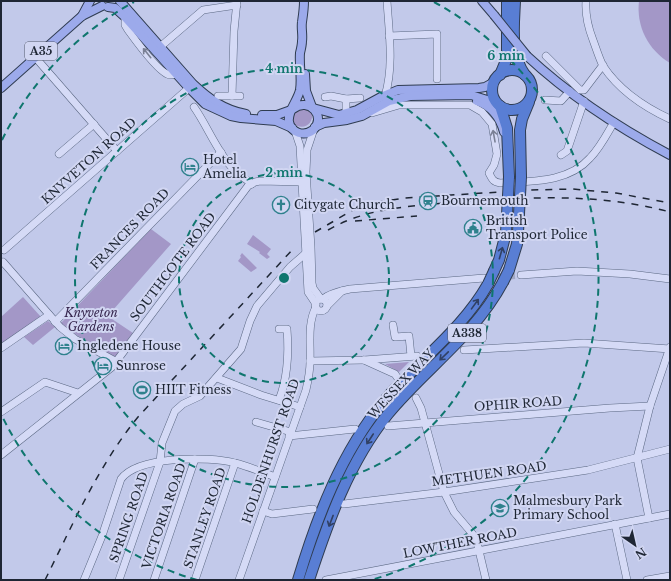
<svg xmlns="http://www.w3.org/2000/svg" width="671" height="581" font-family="'Libre Baskerville',serif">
<rect width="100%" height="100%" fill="#c2c9ea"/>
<g fill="#a397c7">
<path d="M639,1H670V63C648,50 636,26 639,1Z"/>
<path d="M304,106L312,113C314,125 301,132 292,122V112Z"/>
<path d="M151,229L171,244L113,310L116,312L112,319L133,333L115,357L71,332L61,323Z"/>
<path d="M253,235L271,249L267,254L270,257L267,259L259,253L260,252L247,244Z"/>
<path d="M242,253L257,268L251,272L238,261L241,257L240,256Z"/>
<path d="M23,297L41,317L1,344V317Z"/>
<path d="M48,321L55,327L33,345L24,337Z"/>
<path d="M409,362L399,372L385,364Z"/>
</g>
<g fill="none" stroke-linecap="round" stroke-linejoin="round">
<path stroke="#a1a8c6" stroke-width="7" stroke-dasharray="7 3.5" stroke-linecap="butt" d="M487,278L521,275"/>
<defs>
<g id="minor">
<path d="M586,1C585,15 588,27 593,40C596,48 599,58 603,66C619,90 644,107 670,119"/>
<path d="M125,17V25L128,30C136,41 156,69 167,74C170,76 173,75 176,74"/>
<path d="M389,36L437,34V79"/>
<path d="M160,47L203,10L237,5"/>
<path d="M546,56L580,90H584L603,65"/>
<path d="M35,57L117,151"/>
<path d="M218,96H240"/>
<path d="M232,96L234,31L237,1"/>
<path d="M385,96C394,66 389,32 387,1"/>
<path d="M325,97L331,96L346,99L360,98"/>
<path d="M346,99V114"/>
<path d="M545,100L561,101L570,91"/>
<path d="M194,107C208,127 217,152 234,170C239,175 246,179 252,184"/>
<path d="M372,113L399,105H470L482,112L492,124L497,154L494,165L489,173C492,179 493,182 500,183C531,181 568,183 590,158C600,148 607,134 614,122"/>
<path d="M314,129L307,150L306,172L311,247L312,283L313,288L321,299"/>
<path d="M295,131L300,146L308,292L316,304"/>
<path d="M59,154L94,124"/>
<path d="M561,155L567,151L584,101"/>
<path d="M4,250L189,88"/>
<path d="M3,262L60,327L75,339L117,362"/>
<path d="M521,275L577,271L630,274L670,279"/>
<path d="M323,299C330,293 341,291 350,289L484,278"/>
<circle cx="321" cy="305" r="6"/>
<path d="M327,306L342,291"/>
<path d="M55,322L221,152"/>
<path d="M393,325L395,337L409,336L411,356"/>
<path d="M1,348L49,315"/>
<path d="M464,350L584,343L670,349"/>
<path d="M364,360L395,374L397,377"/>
<path d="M310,361L364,360L417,356"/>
<path d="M217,378L261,395L300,407"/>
<path d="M416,398L421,408L444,492L454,512L476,538L486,580"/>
<path d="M279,400C288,377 289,354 287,329H279"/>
<path d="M1,412L45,382L78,393"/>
<path d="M256,422L291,432"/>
<path d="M388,426L610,408L650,406"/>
<path d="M289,436L355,429"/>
<path d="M1,455L112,367L248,186L255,182L260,181L303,182"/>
<path d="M344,504L444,492L588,470L670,449"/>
<path d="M263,511L272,514L313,509"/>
<path d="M649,518L637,458L650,406L670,347"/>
<path d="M615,524L627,580"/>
<path d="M84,580L102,536L121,479C138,456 208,456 235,463C248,466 262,472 275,477"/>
<path d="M119,580L160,462L162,443L175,411L183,404L200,396L241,349L250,321L257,306L290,267L306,253"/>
<path d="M154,580L195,459"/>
<path d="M195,580L235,463"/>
<path d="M239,580L306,390C308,381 310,372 310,362C311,344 307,324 316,307"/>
<path d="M326,580L670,514"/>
<path d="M647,580L670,576"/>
</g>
<g id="major">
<path d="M120,1L193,84C209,99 224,110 246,114"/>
<path d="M482,1L494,15"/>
<path d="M108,7L115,8L125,17L189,88L205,104L231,116L241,118L276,121L292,128"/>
<path d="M82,16L90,1"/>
<path d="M527,56C569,95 619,128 670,155"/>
<path d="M305,74L306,91L312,107"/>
<path d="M1,88L82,16L102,6"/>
<path d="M477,101C491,106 500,117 504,132"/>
<path d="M313,108L339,115L357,110L381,97L398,90L479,88L485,87L494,82"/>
<path d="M293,109C309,96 327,117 313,130C304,137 291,133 289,122C287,112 298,100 300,90C302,78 299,65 300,53C301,49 302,45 302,41C303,35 301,28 302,22C303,15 304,9 304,1"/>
<path d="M262,115H277L291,110"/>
<path d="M315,127L324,123L347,120L362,116L389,101L410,96L471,95L497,103"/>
</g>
<g id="highway">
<path d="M515,1C514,25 510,54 525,75"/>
<circle cx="512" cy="90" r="20"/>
<path d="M500,75L507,58V1"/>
<path d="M500,106L507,128L509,177"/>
<path d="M521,177L520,130L522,119L529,102"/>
<path d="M509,270L517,244L518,232"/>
<path d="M494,271L499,260L506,233"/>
<path d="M298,580C317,517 341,453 384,401C418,361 462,330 488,284"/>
<path d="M309,580C328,522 349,462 388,414C425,369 475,335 503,282"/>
</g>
</defs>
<use href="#minor" stroke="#5b6883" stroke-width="8"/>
<use href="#major" stroke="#2f3c51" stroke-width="10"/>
<use href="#highway" stroke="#2f3c51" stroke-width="12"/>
<use href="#minor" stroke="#d5daf6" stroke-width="7"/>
<use href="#major" stroke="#9caaeb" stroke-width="8"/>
<use href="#highway" stroke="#597ed4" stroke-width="10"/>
<g stroke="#1e2634" stroke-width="1.5" stroke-dasharray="7 7" stroke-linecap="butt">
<path d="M355,221L417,216"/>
<path d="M328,230C368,207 413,206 458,202C529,197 600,193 670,212"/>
<path d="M315,232L353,210L378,202L405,198L531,190L572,189L616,193L670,203"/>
<path d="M45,580C73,524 98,466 138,417L293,249"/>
</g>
<defs>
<path id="major-bridge" d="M494,15L527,56"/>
<g id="highway-bridge">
<path d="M518,232L521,177"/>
<path d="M506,233L509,177"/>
<path d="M503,282L509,270"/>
<path d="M488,284L494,271"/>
</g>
</defs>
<use href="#major-bridge" stroke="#2f3c51" stroke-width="10" stroke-linecap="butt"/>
<use href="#highway-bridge" stroke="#2f3c51" stroke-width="12" stroke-linecap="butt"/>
<use href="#major-bridge" stroke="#9caaeb" stroke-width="8"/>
<use href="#highway-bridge" stroke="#597ed4" stroke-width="10"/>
</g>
<defs><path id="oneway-shaft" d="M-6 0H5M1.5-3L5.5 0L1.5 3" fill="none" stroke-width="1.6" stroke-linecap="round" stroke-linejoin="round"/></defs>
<g stroke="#7a8095">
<use href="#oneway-shaft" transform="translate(147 53) rotate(-129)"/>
<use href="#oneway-shaft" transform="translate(494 136) rotate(-100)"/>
</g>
<g stroke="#304064">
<use href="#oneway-shaft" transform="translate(501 253) rotate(-74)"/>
<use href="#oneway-shaft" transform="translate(475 304) rotate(-54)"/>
<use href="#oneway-shaft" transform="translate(444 356) rotate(136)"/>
<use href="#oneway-shaft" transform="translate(370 439) rotate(123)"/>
<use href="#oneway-shaft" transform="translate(331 521) rotate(111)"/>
</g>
<g fill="none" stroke="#0f766e" stroke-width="2" stroke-dasharray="7 5">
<circle cx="284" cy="278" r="105"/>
<circle cx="284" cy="278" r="209"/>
<path d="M197 580A314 314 0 0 1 2 416M2 140A314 314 0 0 1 134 2M434 2A314 314 0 0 1 371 580"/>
</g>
<defs>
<symbol id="hotel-ring" viewBox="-11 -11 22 22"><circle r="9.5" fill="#d1d6f2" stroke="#2f818d" stroke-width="1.5"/><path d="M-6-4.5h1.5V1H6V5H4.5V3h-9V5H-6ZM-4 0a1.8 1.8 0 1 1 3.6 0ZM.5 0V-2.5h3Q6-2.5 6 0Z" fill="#2f818d"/></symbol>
<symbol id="station-ring" viewBox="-11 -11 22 22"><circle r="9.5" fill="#d1d6f2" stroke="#2f818d" stroke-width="1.5"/><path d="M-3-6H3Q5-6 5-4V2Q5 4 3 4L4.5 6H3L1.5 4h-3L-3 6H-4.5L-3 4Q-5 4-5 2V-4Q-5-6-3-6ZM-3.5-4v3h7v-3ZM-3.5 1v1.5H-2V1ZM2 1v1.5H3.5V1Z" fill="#2f818d"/></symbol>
<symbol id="church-ring" viewBox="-11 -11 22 22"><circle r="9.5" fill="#d1d6f2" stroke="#2f818d" stroke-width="1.5"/><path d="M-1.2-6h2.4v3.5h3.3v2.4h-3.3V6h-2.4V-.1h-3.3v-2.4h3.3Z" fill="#2f818d"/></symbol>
<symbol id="civic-ring" viewBox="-11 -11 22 22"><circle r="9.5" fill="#d1d6f2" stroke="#2f818d" stroke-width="1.5"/><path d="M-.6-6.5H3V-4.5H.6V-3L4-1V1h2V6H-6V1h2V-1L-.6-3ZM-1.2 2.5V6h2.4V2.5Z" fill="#2f818d"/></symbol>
<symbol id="stadium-ring" viewBox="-11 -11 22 22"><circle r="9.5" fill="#d1d6f2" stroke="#2f818d" stroke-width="1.5"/><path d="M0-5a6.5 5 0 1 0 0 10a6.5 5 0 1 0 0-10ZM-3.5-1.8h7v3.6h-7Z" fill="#2f818d"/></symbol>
<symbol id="school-ring" viewBox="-11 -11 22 22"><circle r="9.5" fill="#d1d6f2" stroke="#2f818d" stroke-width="1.5"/><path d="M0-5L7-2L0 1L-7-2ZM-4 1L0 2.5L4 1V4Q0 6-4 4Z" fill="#2f818d"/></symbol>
</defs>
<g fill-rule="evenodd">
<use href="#hotel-ring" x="180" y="157" width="20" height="20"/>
<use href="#station-ring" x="418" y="191" width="20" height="20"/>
<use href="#church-ring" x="271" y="195" width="20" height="20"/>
<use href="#civic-ring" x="463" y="218" width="20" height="20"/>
<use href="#hotel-ring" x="54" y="336" width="20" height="20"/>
<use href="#hotel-ring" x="93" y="356" width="20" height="20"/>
<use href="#stadium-ring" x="132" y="380" width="20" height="20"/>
<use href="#school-ring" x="490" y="498" width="20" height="20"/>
</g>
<g text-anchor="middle" stroke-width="4" stroke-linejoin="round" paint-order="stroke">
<g fill="#d1d6f2" stroke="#545b6d" stroke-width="1">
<rect x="25" y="42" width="32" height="18" rx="3"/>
<rect x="448" y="324" width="38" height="18" rx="3"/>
</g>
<g font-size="11" font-weight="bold" fill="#1e2634">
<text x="41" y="55">A35</text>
<text x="467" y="337">A338</text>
</g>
<g font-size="12" fill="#1e2634" stroke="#d1d6f2" text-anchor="start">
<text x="203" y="164">Hotel<tspan x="203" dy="14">Amelia</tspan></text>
<text x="441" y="205">Bournemouth</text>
<text x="294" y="209">Citygate Church</text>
<text x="486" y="225">British<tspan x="486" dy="14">Transport Police</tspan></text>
<text x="77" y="350">Ingledene House</text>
<text x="116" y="370">Sunrose</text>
<text x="155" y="394">HIIT Fitness</text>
<text x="513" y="505">Malmesbury Park<tspan x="513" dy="14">Primary School</tspan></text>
</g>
<g font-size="12" fill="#1e2634" stroke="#d1d6f2">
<text transform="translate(89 161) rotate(-42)" y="4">KNYVETON ROAD</text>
<text transform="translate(130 229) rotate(-46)" y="4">FRANCES ROAD</text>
<text transform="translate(173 267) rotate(-53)" y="4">SOUTHCOTE ROAD</text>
<text transform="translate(401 384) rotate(-47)" y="4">WESSEX WAY</text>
<text transform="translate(518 404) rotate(-4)" y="4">OPHIR ROAD</text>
<text transform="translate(271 451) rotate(-71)" y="4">HOLDENHURST ROAD</text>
<text transform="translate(489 474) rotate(-8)" y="4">METHUEN ROAD</text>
<text transform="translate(164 516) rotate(-71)" y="4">VICTORIA ROAD</text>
<text transform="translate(129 517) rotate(-71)" y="4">SPRING ROAD</text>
<text transform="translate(205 518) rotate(-71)" y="4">STANLEY ROAD</text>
<text transform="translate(460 543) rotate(-11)" y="4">LOWTHER ROAD</text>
</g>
<g font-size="12" font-style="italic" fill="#36264e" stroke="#d1d6f2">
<text x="91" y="317">Knyveton<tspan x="91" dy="14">Gardens</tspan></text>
</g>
</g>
<circle cx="284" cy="278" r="6" fill="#0f766e" stroke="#d1d6f2" stroke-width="2"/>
<g font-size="12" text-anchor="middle" font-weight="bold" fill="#0f766e" stroke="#d1d6f2" stroke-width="4" stroke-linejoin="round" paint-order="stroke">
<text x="506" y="60">6 min</text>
<text x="284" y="73">4 min</text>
<text x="284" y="177">2 min</text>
</g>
<rect width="671" height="581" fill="none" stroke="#1e2634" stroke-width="4"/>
<g transform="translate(635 545) rotate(146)" stroke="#d1d6f2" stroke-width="3" paint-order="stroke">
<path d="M0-3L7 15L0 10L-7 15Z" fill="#1e2634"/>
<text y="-6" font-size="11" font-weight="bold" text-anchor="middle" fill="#1e2634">N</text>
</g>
</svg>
